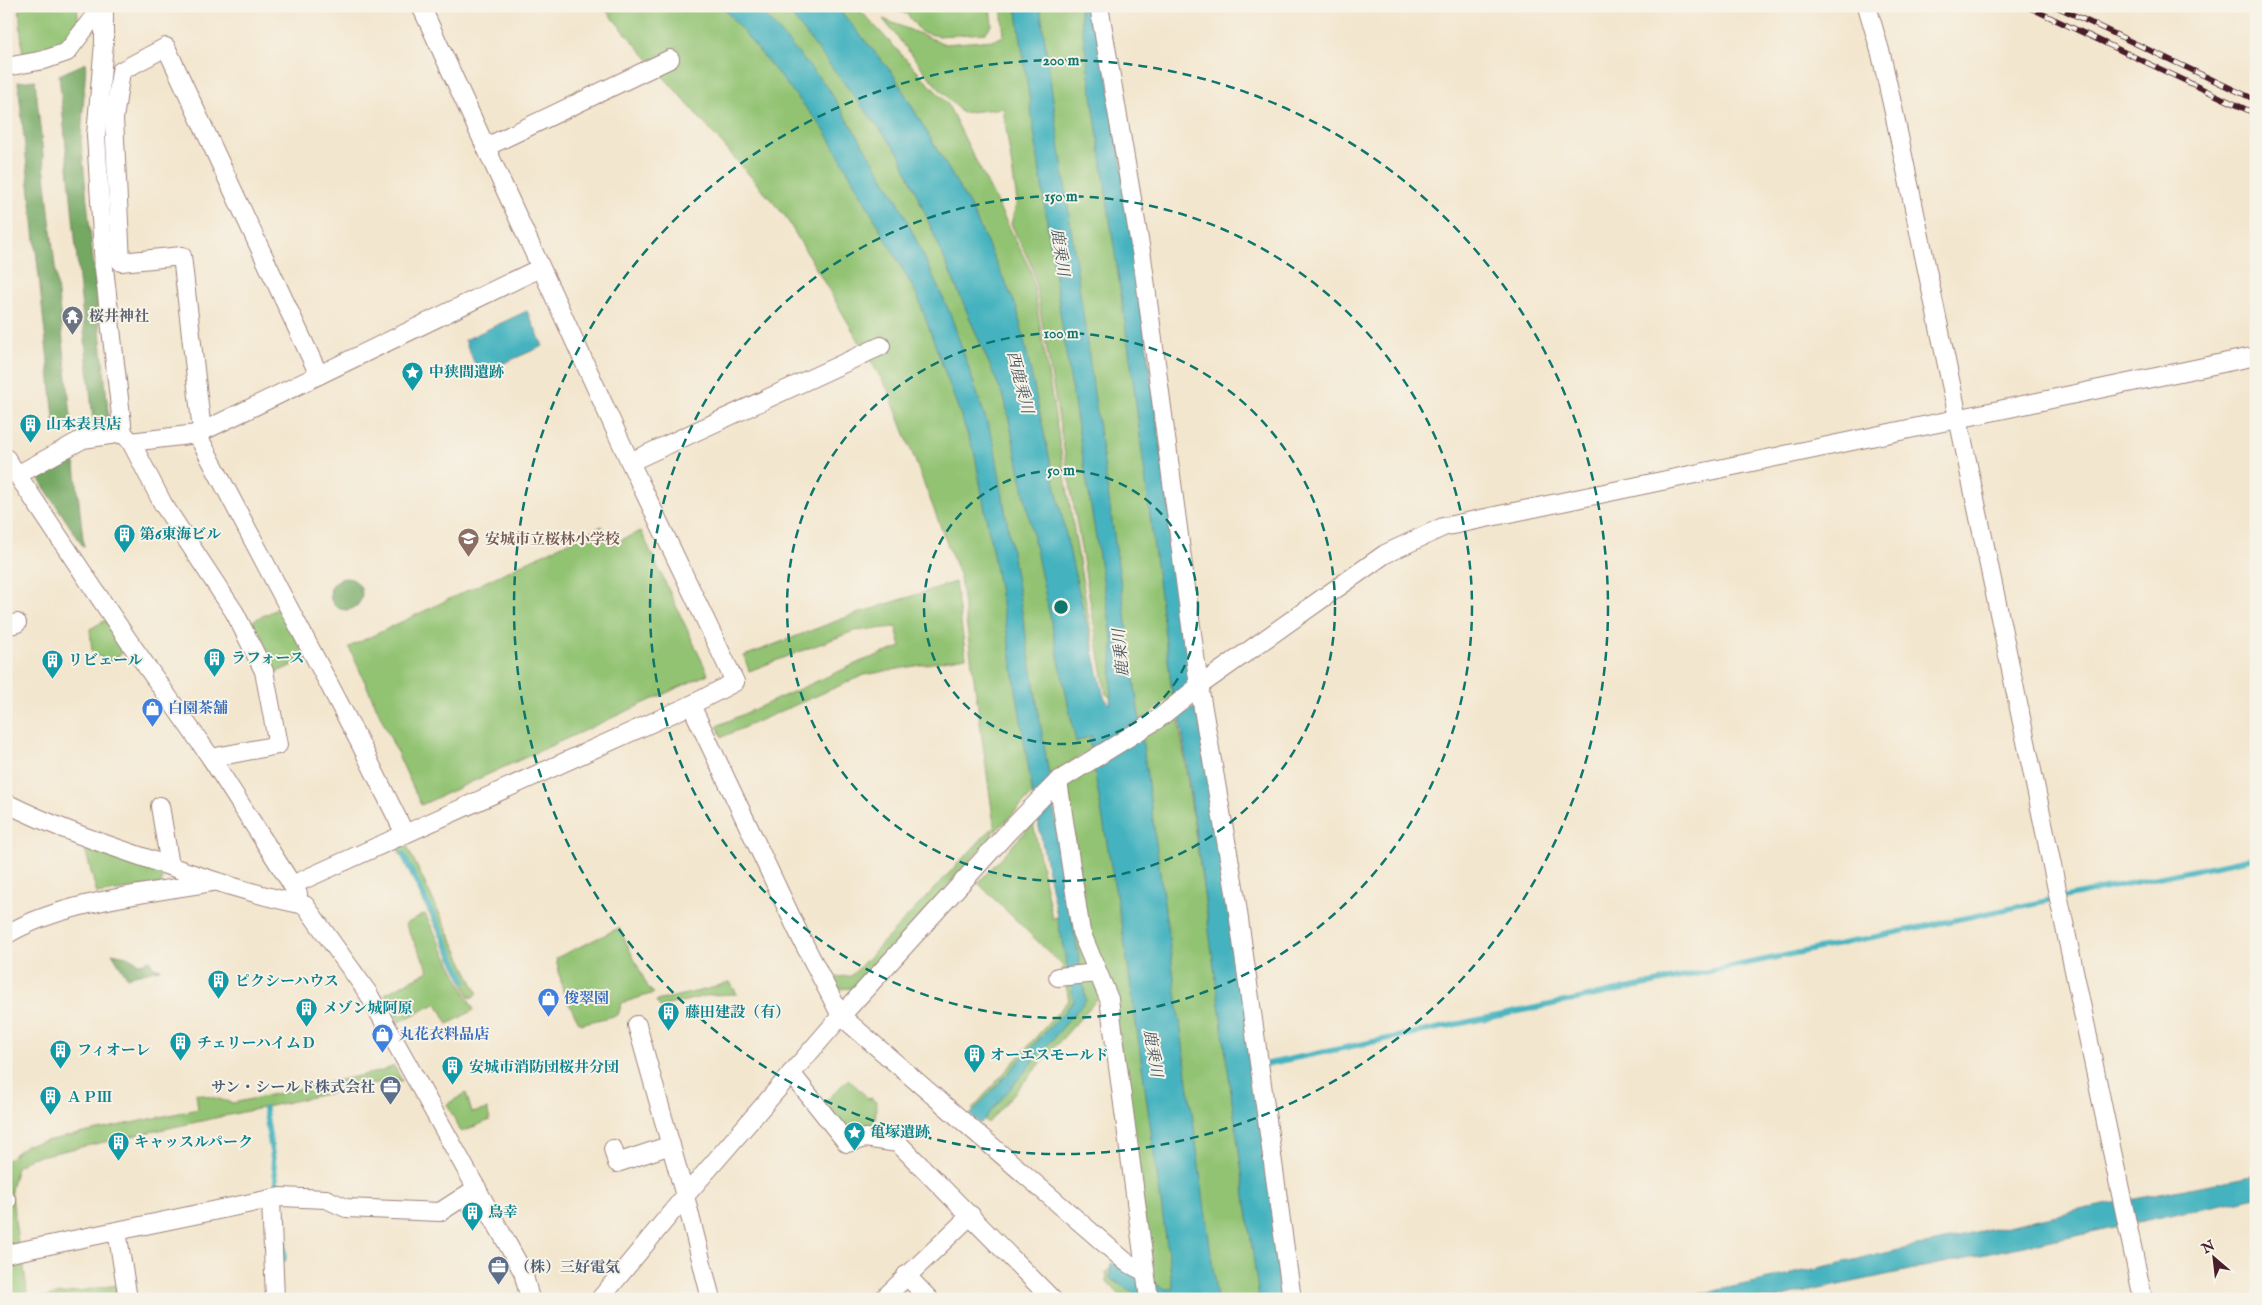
<svg xmlns="http://www.w3.org/2000/svg" width="2262" height="1305" font-family="'IM FELL English','Noto Serif JP',serif">
<rect width="100%" height="100%" fill="#f7f3e8"/>
<filter id="ink" filterUnits="userSpaceOnUse"><feTurbulence type="fractalNoise" baseFrequency=".02" numOctaves="2"/><feDisplacementMap in="SourceGraphic" scale="10" xChannelSelector="R" yChannelSelector="G"/><feConvolveMatrix kernelMatrix="1 2 1 2 8 2 1 2 1" color-interpolation-filters="sRGB"/></filter>
<filter id="wash" filterUnits="userSpaceOnUse"><feTurbulence type="fractalNoise" baseFrequency=".0096" numOctaves="4" result="noise"/><feDisplacementMap in="SourceGraphic" scale="20" xChannelSelector="R" yChannelSelector="G"/><feGaussianBlur stdDeviation="1.12" result="paint"/><feColorMatrix in="noise" values="0 0 0 0 0 0 0 0 0 0 0 0 0 0 0 0 0 1.4 0 .05"/><feComposite in="paint" operator="in"/></filter>
<g filter="url(#wash)">
<rect width="100%" height="100%" fill="#f3e6ce"/>
<g fill="#92c372" stroke="#6e714e">
<path d="M19,6H77L79,27L64,47L23,58Z"/>
<path d="M602,6H856L947,103L1031,271L1093,644L1095,747L1053,773L995,832L960,577L888,390L785,216Z"/>
<path d="M885,6H990L992,25L985,33L938,36L921,32L907,14Z"/>
<path d="M1001,6H1097L1196,684L1159,706L1141,721L1106,694L1033,269L1011,224L1017,201L1003,108L962,113L934,83L883,19L945,44L994,40L1004,36Z"/>
<path d="M602,526L610,545L641,531L708,674L421,805L349,647Z"/>
<path d="M955,582L966,657L864,675L722,737L717,726L862,661L901,647L896,627L854,631L749,671L744,656L847,617Z"/>
<path d="M279,608L307,659L270,675L246,624Z"/>
<path d="M106,620L126,651L108,662L92,652L90,629Z"/>
<path d="M1178,715L1255,1240L1265,1299H1155L1113,993L1089,938L1067,785Z"/>
<path d="M1033,823L1052,918L1073,915L1100,996L988,1123L972,1109L1069,1000L1062,965L978,883Z"/>
<path d="M992,828L993,834L857,988L834,989L823,966L835,977L851,976Z"/>
<path d="M403,844L407,846L478,994L470,998L397,847Z"/>
<path d="M85,849L163,874L161,884L97,894Z"/>
<path d="M425,914L474,1010L448,1024L437,1003L399,1022L385,994L429,971L405,924Z"/>
<path d="M619,928L649,989L654,993L622,1003L618,1015L580,1024L564,995L556,958Z"/>
<path d="M730,982L737,994L710,995L660,1007L656,1001L708,989Z"/>
<path d="M394,1066L402,1081L391,1080L30,1158L17,1167L11,1189L18,1243L6,1246V1161L26,1145L198,1109L196,1093L233,1103L382,1071Z"/>
<path d="M848,1079L869,1099L871,1098L876,1102L875,1133L852,1134L846,1131L824,1103Z"/>
<path d="M466,1093L472,1113L487,1109L490,1120L461,1132L447,1104Z"/>
<path d="M23,1260L28,1299H13L8,1263Z"/>
<path d="M1116,1263L1145,1299H1123L1107,1281L1106,1272Z"/>
<path d="M116,1285L118,1299H31Z"/>
</g>
<g fill="#75a964" stroke="#606448">
<path d="M86,63L81,140L109,420L93,421L59,75Z"/>
<path d="M35,80L72,425L55,427L18,82Z"/>
<path d="M74,456L84,548L37,476Z"/>
<circle cx="346" cy="594" r="16"/>
<path d="M112,953L127,956L139,963L151,960L152,966L160,969L127,977Z"/>
</g>
<g fill="#44b3bf" stroke="#476975">
<path d="M722,6H757L828,88L898,201L950,313L994,443L1050,781L1033,797L1008,638L975,455L917,295L826,132Z"/>
<path d="M784,6H836L893,74L970,206L1017,308L1071,558L1104,697L1110,705L1113,642L1067,360L1016,6H1040L1135,686L1217,1299H1143L1110,1278L1111,1263L1166,1289H1173L1126,952L1089,740L1093,735L1076,742L1005,401L900,155Z"/>
<path d="M1079,6H1095L1117,129L1193,686L1173,700L1131,364Z"/>
<path d="M527,311L543,346L479,374L465,340Z"/>
<path d="M1197,706L1245,993L1290,1299H1259L1180,716Z"/>
<path d="M1052,797L1086,1000L980,1124L970,1115L1074,1001L1036,812Z"/>
<path d="M2256,1175V1197L1772,1299H1678L2084,1209Z"/>
</g>
<g fill="none" stroke-linecap="round" stroke-linejoin="round">
<g stroke="#44b3bf" stroke-width="5.5">
<path d="M403,854L465,981"/>
<path d="M1262,1065L2256,857"/>
<path d="M265,1109L277,1185"/>
<path d="M284,1259V1215"/>
</g>
</g>
</g>
<g filter="url(#ink)">
<g fill="none" stroke-linecap="round" stroke-linejoin="round">
<defs>
<g id="minor">
<path d="M104,6V43L96,135L104,268L123,433L131,442L197,434L540,268"/>
<path d="M1099,6L1142,257L1199,686L1236,898L1292,1299"/>
<path d="M1867,6L1881,54L1893,108L2143,1299"/>
<path d="M6,67L44,60L67,52L102,6"/>
<path d="M486,147L670,59"/>
<path d="M202,431L182,256L121,262L114,119L121,71L166,47L319,375"/>
<path d="M197,434L359,741L405,834"/>
<path d="M131,442L163,504L235,613L264,671L278,745L211,758"/>
<path d="M6,458L128,640L211,758L298,894"/>
<path d="M630,462L881,346"/>
<path d="M17,475L83,439L123,433"/>
<path d="M6,626L17,623"/>
<path d="M691,705L802,940L841,1016L1126,1262L1145,1272"/>
<path d="M1058,781L1081,932L1109,999L1149,1299"/>
<path d="M6,803C60,830 113,847 169,866C214,881 259,896 305,905L368,993L523,1272L530,1299"/>
<path d="M160,806L170,866"/>
<path d="M292,885L691,705L735,682L630,462L421,6"/>
<path d="M6,935C60,902 150,893 213,882"/>
<path d="M1058,977L1098,973"/>
<path d="M637,1025L685,1196L711,1299"/>
<path d="M791,1073L847,1143L865,1138L898,1143L1052,1299"/>
<path d="M613,1149L617,1163L671,1145"/>
<path d="M271,1199L275,1299"/>
<path d="M6,1201H7"/>
<path d="M117,1231L128,1299"/>
<path d="M6,1254L280,1197L326,1199L346,1208L440,1212L477,1188"/>
<path d="M906,1275L929,1299"/>
<path d="M600,1299L685,1196L841,1016L1007,833L1058,781L1158,719L1199,686L1385,554L1443,527L2256,356"/>
<path d="M883,1299L971,1215"/>
</g>
</defs>
<use href="#minor" stroke="#9e827c" stroke-width="20"/>
<use href="#minor" stroke="#fff" stroke-width="18"/>
<defs>
<g id="rail">
<path d="M2026,6L2256,114"/>
<path d="M2055,6L2256,100"/>
</g>
</defs>
<use href="#rail" stroke="#4a1f2b" stroke-width="5.5"/>
<use href="#rail" stroke="#f7f3e8" stroke-width="4" stroke-dasharray="11" stroke-linecap="butt"/>
</g>
</g>
<g fill="none" stroke="#0f766e" stroke-width="2.5" stroke-dasharray="9 6">
<circle cx="1061" cy="607" r="137"/>
<circle cx="1061" cy="607" r="274"/>
<circle cx="1061" cy="607" r="411"/>
<circle cx="1061" cy="607" r="547"/>
</g>
<defs>
<symbol id="temple-pin" viewBox="-11 -11 22 30"><path d="M0 17L-7.5 6A9.5 9.5 0 1 1 7.5 6Z" fill="#6b7280" stroke="#f7f3e8"/><path d="M0-6L5-2H3V0L6.5 2.5H4V6H1.5V3h-3V6H-4V2.5H-6.5L-3 0V-2H-5Z" fill="#fff"/></symbol>
<symbol id="sight-pin" viewBox="-11 -11 22 30"><path d="M0 17L-7.5 6A9.5 9.5 0 1 1 7.5 6Z" fill="#0f9aa8" stroke="#f7f3e8"/><path d="M0-6L1.8-2.2L6-1.7L2.9 1.2L3.7 5.4L0 3.3L-3.7 5.4L-2.9 1.2L-6-1.7L-1.8-2.2Z" fill="#fff"/></symbol>
<symbol id="building-pin" viewBox="-11 -11 22 30"><path d="M0 17L-7.5 6A9.5 9.5 0 1 1 7.5 6Z" fill="#0f9aa8" stroke="#f7f3e8"/><path d="M-4-6H4V6H1V3H-1V6H-4ZM-2.5-4.3h1.7v1.8h-1.7ZM.8-4.3h1.7v1.8H.8ZM-2.5-1h1.7V.8h-1.7ZM.8-1h1.7V.8H.8Z" fill="#fff"/></symbol>
<symbol id="school-pin" viewBox="-11 -11 22 30"><path d="M0 17L-7.5 6A9.5 9.5 0 1 1 7.5 6Z" fill="#8d6e63" stroke="#f7f3e8"/><path d="M0-5L7-2L0 1L-7-2ZM-4 1L0 2.5L4 1V4Q0 6-4 4Z" fill="#fff"/></symbol>
<symbol id="shop-pin" viewBox="-11 -11 22 30"><path d="M0 17L-7.5 6A9.5 9.5 0 1 1 7.5 6Z" fill="#3f7fe0" stroke="#f7f3e8"/><path d="M-5-2.5h2.3a2.7 3.5 0 0 1 5.4 0H5L5.5 6h-11ZM-1.5-2.5h3a1.5 2.3 0 0 0-3 0Z" fill="#fff"/></symbol>
<symbol id="office-pin" viewBox="-11 -11 22 30"><path d="M0 17L-7.5 6A9.5 9.5 0 1 1 7.5 6Z" fill="#5c6f8a" stroke="#f7f3e8"/><path d="M-6-3h4V-5.5h4V-3h4V5H-6ZM-1-4.5V-3h2v-1.5ZM-6 0V1H6V0Z" fill="#fff"/></symbol>
</defs>
<g fill-rule="evenodd">
<use href="#temple-pin" x="60" y="304" width="25" height="34"/>
<use href="#sight-pin" x="400" y="360" width="25" height="34"/>
<use href="#building-pin" x="18" y="412" width="25" height="34"/>
<use href="#building-pin" x="112" y="522" width="25" height="34"/>
<use href="#school-pin" x="456" y="526" width="25" height="34"/>
<use href="#building-pin" x="202" y="646" width="25" height="34"/>
<use href="#building-pin" x="40" y="648" width="25" height="34"/>
<use href="#shop-pin" x="140" y="696" width="25" height="34"/>
<use href="#building-pin" x="206" y="968" width="25" height="34"/>
<use href="#shop-pin" x="536" y="986" width="25" height="34"/>
<use href="#building-pin" x="294" y="996" width="25" height="34"/>
<use href="#building-pin" x="656" y="1000" width="25" height="34"/>
<use href="#shop-pin" x="370" y="1022" width="25" height="34"/>
<use href="#building-pin" x="168" y="1030" width="25" height="34"/>
<use href="#building-pin" x="48" y="1038" width="25" height="34"/>
<use href="#building-pin" x="962" y="1042" width="25" height="34"/>
<use href="#building-pin" x="440" y="1054" width="25" height="34"/>
<use href="#office-pin" x="378" y="1074" width="25" height="34"/>
<use href="#building-pin" x="38" y="1084" width="25" height="34"/>
<use href="#sight-pin" x="842" y="1120" width="25" height="34"/>
<use href="#building-pin" x="106" y="1130" width="25" height="34"/>
<use href="#building-pin" x="460" y="1200" width="25" height="34"/>
<use href="#office-pin" x="486" y="1254" width="25" height="34"/>
</g>
<g text-anchor="middle" stroke-width="4" stroke-linejoin="round" paint-order="stroke">
<g font-size="15" font-weight="bold" fill="#5b616d" stroke="#f7f3e8" text-anchor="start">
<text x="89" y="321">桜井神社</text>
</g>
<g font-size="15" font-weight="bold" fill="#0d838f" stroke="#f7f3e8" text-anchor="start">
<text x="429" y="377">中狭間遺跡</text>
<text x="46" y="429">山本表具店</text>
<text x="140" y="539">第6東海ビル</text>
<text x="231" y="663">ラフォース</text>
<text x="68" y="665">リビェール</text>
<text x="235" y="986">ピクシーハウス</text>
<text x="323" y="1013">メゾン城阿原</text>
<text x="685" y="1017">藤田建設（有）</text>
<text x="197" y="1048">チェリーハイムＤ</text>
<text x="77" y="1055">フィオーレ</text>
<text x="990" y="1060">オーエスモールド</text>
<text x="469" y="1072">安城市消防団桜井分団</text>
<text x="67" y="1102">ＡＰⅢ</text>
<text x="870" y="1137">亀塚遺跡</text>
<text x="134" y="1147">キャッスルパーク</text>
<text x="488" y="1217">鳥幸</text>
</g>
<g font-size="15" font-weight="bold" fill="#785e54" stroke="#f7f3e8" text-anchor="start">
<text x="485" y="544">安城市立桜林小学校</text>
</g>
<g font-size="15" font-weight="bold" fill="#366cbe" stroke="#f7f3e8" text-anchor="start">
<text x="168" y="713">白園茶舗</text>
<text x="564" y="1003">俊翠園</text>
<text x="399" y="1039">丸花衣料品店</text>
</g>
<g font-size="15" font-weight="bold" fill="#4e5e75" stroke="#f7f3e8" text-anchor="end">
<text x="375" y="1092">サン・シールド株式会社</text>
<text x="515" y="1272" text-anchor="start">（株）三好電気</text>
</g>
<g font-size="16" font-style="italic" fill="#48535f" stroke="#f7f3e8">
<text transform="translate(1061 252) rotate(82)" y="6">鹿乗川</text>
<text transform="translate(1021 382) rotate(76)" y="6">西鹿乗川</text>
<text transform="translate(1120 653) rotate(-95)" y="6">鹿乗川</text>
<text transform="translate(1154 1053) rotate(81)" y="6">鹿乗川</text>
</g>
</g>
<circle cx="1061" cy="607" r="8" fill="#0f766e" stroke="#f7f3e8" stroke-width="2.5"/>
<g font-size="15" text-anchor="middle" font-weight="bold" fill="#0f766e" stroke="#f7f3e8" stroke-width="4" stroke-linejoin="round" paint-order="stroke">
<text x="1061" y="65">200 m</text>
<text x="1061" y="201">150 m</text>
<text x="1061" y="338">100 m</text>
<text x="1061" y="475">50 m</text>
</g>
<rect width="2262" height="1305" fill="none" stroke="#f7f3e8" stroke-width="25"/>
<g transform="translate(2214 1258) rotate(332)" stroke="#f7f3e8" stroke-width="4" paint-order="stroke">
<path d="M0-4L9 19L0 12L-9 19Z" fill="#4a1f2b"/>
<text y="-8" font-size="14" font-weight="bold" text-anchor="middle" fill="#4a1f2b">N</text>
</g>
</svg>
